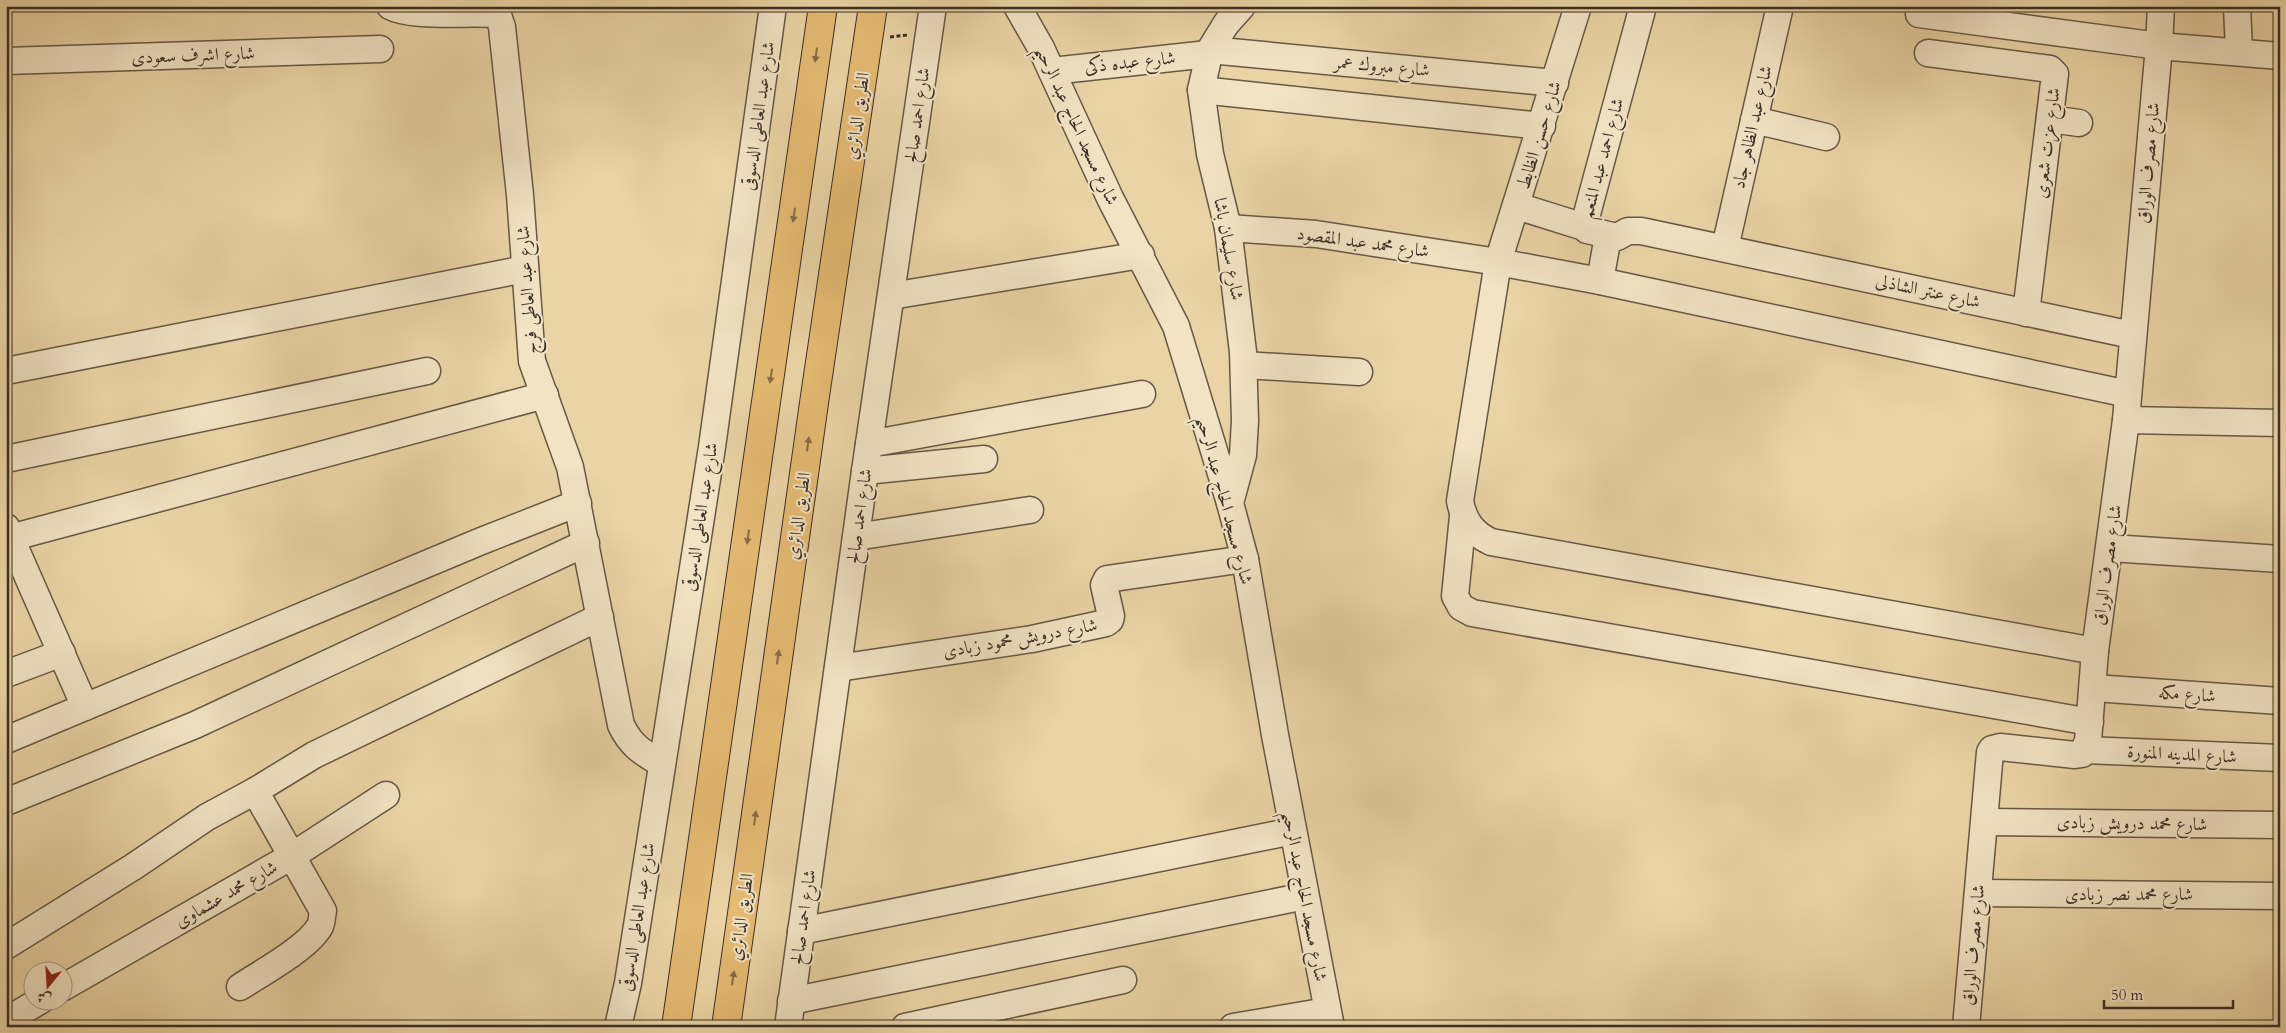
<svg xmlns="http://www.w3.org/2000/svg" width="2286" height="1033" font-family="Cardo,Amiri,serif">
<rect width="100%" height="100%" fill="#ead4a5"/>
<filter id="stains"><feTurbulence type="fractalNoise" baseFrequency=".004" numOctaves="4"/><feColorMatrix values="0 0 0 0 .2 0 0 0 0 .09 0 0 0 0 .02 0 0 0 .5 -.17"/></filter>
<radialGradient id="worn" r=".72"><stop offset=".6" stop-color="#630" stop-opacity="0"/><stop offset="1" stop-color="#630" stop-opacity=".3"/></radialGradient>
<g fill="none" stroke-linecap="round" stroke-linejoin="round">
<defs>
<g id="minor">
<path d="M390,6C412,18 465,12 492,14L499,18L502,27L520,195L532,361L570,467L621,725C631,746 642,752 662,764"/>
<path d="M1017,6L1041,48L1110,198L1176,326L1230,503L1245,559L1275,735L1331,1027"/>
<path d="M1578,6L1498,262L1460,501C1464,521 1472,533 1491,542L2095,651"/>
<path d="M1643,6L1584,225L1587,230L1617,237L1628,231H1641L2132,335"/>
<path d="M2237,6L2239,52"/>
<path d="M1919,14L2159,46L2280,56"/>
<path d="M1210,50L1555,83"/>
<path d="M1928,53L2050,69L2055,74L2026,313"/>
<path d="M6,61L380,49"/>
<path d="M1052,71L1208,54"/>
<path d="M1201,90L1542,126"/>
<path d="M2050,119L2079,123"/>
<path d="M1754,120L1826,137"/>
<path d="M1517,206L1584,227"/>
<path d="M1228,228L1316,234L1498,262L1600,281L2128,394"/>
<path d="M1725,248L1780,6"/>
<path d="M1600,281L1608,236"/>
<path d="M891,296L1141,255"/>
<path d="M1244,365L1359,372"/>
<path d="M6,371L525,269"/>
<path d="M2126,420L2280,423"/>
<path d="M869,444L1142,394"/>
<path d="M6,459L427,371"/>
<path d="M865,471L984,459"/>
<path d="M1230,503L1243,455L1245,421L1243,352L1228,228L1210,154L1201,90L1210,50L1226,24L1242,6"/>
<path d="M1463,516L1455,596L1461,607L1472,613L2090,722"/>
<path d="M6,527L85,707"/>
<path d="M856,537L1030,510"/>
<path d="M10,538L545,395"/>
<path d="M2110,548L2280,559"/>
<path d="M838,668L1032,639L1106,623L1110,620L1111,616L1104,585L1107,579L1245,559"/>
<path d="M6,674L62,653"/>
<path d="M2094,688L2280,701"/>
<path d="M6,740L479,542L578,503"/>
<path d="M2085,750L2280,758"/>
<path d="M6,802L195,725L586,543"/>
<path d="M1985,822L2280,825"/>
<path d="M1978,893L2280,896"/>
<path d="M801,931L1293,831"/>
<path d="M6,946L133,867L207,817L255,791L314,755L600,617"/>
<path d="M240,987C261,973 308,948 320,926C322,922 322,915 323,911L255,791"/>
<path d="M62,988L292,856L386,795"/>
<path d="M791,1001L1305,896"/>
<path d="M6,1021L41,1000"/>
<path d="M618,1027L628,983L712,447L773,6"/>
<path d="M788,1027L865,471L933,6"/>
<path d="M905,1027L1123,980"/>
<path d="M1233,1027L1327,1011"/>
<path d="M1966,1027L1990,752L1992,749L2000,747L2075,755L2082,754L2088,741L2095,651L2126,420L2159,46L2161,6"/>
</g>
<g id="highway">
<path d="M676,1027L823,6"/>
<path d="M726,1027L815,396L873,6"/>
</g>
</defs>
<use href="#minor" stroke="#665846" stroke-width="29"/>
<use href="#highway" stroke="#3a2f26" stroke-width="30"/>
<path stroke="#3a2f26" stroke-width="3" stroke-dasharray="4 2.5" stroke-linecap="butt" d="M890,37L908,35"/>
<use href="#minor" stroke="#f1e3c4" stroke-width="26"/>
<use href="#highway" stroke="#e5ba72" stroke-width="28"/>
</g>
<defs><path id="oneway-solid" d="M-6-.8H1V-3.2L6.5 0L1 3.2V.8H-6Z" transform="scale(1.25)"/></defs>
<g fill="#876e48">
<use href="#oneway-solid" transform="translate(816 55) rotate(98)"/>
<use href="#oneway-solid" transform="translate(794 215) rotate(98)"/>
<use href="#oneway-solid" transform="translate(771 376) rotate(98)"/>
<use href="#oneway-solid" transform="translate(808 444) rotate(-82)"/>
<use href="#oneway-solid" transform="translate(748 537) rotate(98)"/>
<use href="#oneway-solid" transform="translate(778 657) rotate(-82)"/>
<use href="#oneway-solid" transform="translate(755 818) rotate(-82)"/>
<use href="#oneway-solid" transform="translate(733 978) rotate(-82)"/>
</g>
<g text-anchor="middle" stroke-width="4" stroke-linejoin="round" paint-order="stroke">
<g font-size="18" fill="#3a2f26" stroke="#f1e3c4">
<text transform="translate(193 55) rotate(-2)" y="6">شارع اشرف سعودى</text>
<text transform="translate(1130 62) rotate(-6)" y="6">شارع عبده ذكى</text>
<text transform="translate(1382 66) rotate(5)" y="6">شارع مبروك عمر</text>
<text transform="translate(917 115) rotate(-82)" y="6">شارع احمد صالح</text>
<text transform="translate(758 116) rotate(-82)" y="6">شارع عبد العاطى الدسوقى</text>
<text transform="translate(857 116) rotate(-82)" y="6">الطريق الدائري</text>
<text transform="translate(1077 125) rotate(65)" y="6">شارع مسجد الحاج عبد الرحيم</text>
<text transform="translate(1752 127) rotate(-77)" y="6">شارع عبد الظاهر جاد</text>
<text transform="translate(1539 135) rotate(-73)" y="6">شارع حسن الظابط</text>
<text transform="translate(2047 143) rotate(-83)" y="6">شارع عزت شعرى</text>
<text transform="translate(1602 158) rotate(-75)" y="6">شارع احمد عبد المنعم</text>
<text transform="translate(2148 163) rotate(-85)" y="6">شارع مصرف الوراق</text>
<text transform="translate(1363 242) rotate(8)" y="6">شارع محمد عبد المقصود</text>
<text transform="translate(1229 249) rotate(80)" y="6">شارع سليمان باشا</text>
<text transform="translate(527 290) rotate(-94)" y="6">شارع عبد العاطى فرج</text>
<text transform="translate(1928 291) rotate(12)" y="6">شارع عنتر الشاذلى</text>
<text transform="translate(1225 500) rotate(75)" y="6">شارع مسجد الحاج عبد الرحيم</text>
<text transform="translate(798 516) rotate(-82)" y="6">الطريق الدائري</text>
<text transform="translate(859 516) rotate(-82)" y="6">شارع احمد صالح</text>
<text transform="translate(700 517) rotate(-81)" y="6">شارع عبد العاطى الدسوقى</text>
<text transform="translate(2107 565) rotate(-82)" y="6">شارع مصرف الوراق</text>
<text transform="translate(1020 638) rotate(-10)" y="6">شارع درويش محمود زبادى</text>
<text transform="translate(2187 694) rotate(4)" y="6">شارع مكه</text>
<text transform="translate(2182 754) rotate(3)" y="6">شارع المدينه المنورة</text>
<text transform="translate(2132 823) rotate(1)" y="6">شارع محمد درويش زبادى</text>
<text transform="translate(226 894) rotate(-30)" y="6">شارع محمد عشماوى</text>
<text x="2129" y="900">شارع محمد نصر زبادى</text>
<text transform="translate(1305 896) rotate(79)" y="6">شارع مسجد الحاج عبد الرحيم</text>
<text transform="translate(637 917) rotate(-81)" y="6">شارع عبد العاطى الدسوقى</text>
<text transform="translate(741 917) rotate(-82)" y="6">الطريق الدائري</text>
<text transform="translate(803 917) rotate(-82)" y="6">شارع احمد صالح</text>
<text transform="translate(1973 945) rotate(-85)" y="6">شارع مصرف الوراق</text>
</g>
</g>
<rect width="2286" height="1033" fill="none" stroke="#ead4a5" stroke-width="25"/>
<rect x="8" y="8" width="2271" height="1018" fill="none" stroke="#3a2f26" stroke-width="2.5"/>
<rect x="12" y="12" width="2261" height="1008" fill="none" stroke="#3a2f26"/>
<g transform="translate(48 986) rotate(198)"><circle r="24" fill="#f1e3c4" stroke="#a89b85"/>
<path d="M0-4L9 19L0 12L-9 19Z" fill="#8f2418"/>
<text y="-8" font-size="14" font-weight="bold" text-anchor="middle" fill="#3a2f26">ش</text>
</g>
<path d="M2104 1000v8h129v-8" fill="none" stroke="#3a2f26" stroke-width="2.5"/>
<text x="2111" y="1000" font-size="15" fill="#3a2f26" stroke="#f1e3c4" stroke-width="4" paint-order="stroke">50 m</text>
<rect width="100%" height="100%" filter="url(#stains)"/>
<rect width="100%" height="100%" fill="url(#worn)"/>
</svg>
